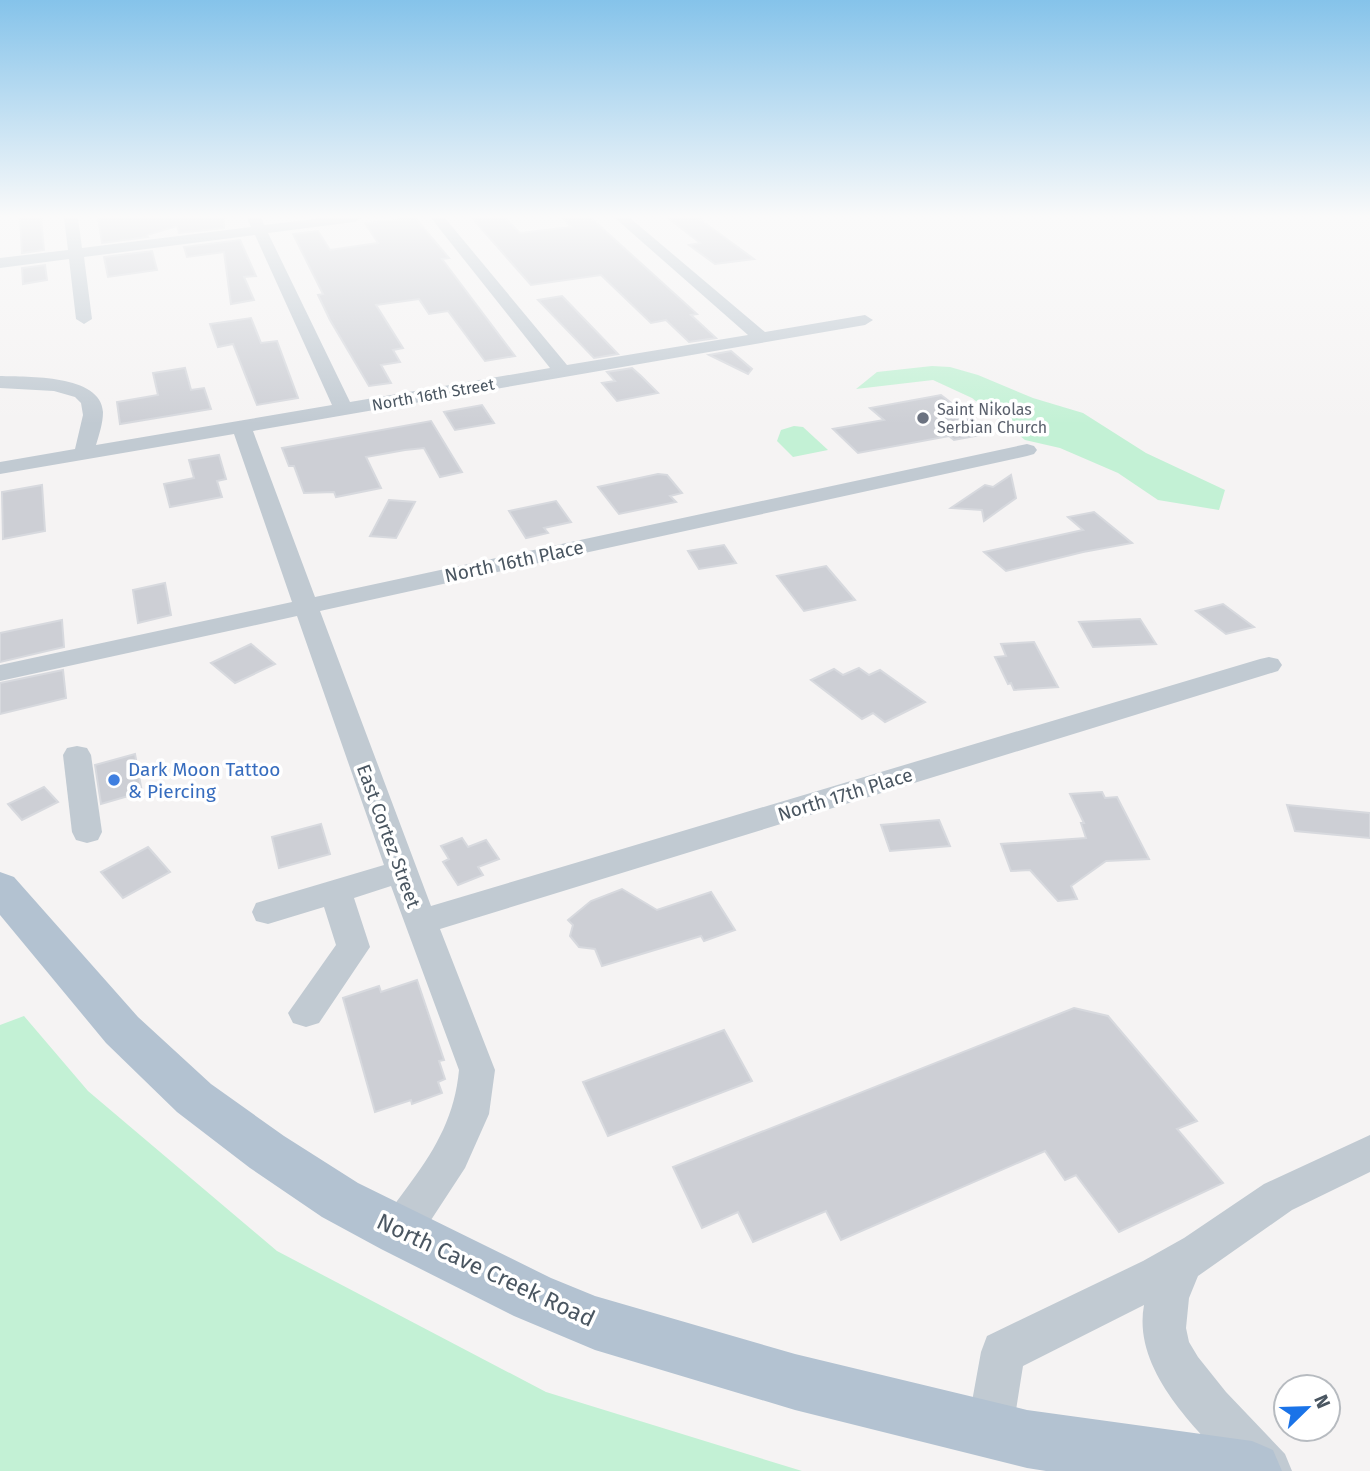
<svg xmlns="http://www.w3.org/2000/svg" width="1370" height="1471" font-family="'Fira Sans',sans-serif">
<rect width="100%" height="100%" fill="#f5f3f3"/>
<g fill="#c3f1d5">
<path d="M932,366L950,367L978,375L1033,398L1083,413L1146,453L1225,490L1219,510L1158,500L1118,473L1060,448L1025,440L972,398L933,380L856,389L877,372Z"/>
<path d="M794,426L803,427L828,450L793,457L777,441L781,430Z"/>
<path d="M24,1016L88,1091L277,1251L546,1392L802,1471H0V1025Z"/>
</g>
<g fill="#cdcfd5" stroke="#d7d9de" stroke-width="2">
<path d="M20,218H41L44,250L22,253Z"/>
<path d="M98,218H224V228L179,233L177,226L147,235L148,237L102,243Z"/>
<path d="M415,218L449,258L442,259L515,356L485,361L448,311L429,314L419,299L376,305L403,348L393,350L400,362L381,365L391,383L369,386L330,320L318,295L323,294L293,234L318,231L330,250L378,243L365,223Z"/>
<path d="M472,218H505L520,233L571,227L563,218H591L697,314L691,315L716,338L689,342L666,320L651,323L601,275L531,285Z"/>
<path d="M668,218H698L754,259L715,264L689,245L700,243Z"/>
<path d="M240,240L256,276L244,277L254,300L231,304L224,252L187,257L184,247Z"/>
<path d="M152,251L157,270L108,277L104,257Z"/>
<path d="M45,265L47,280L23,284L22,268Z"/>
<path d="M562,296L618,354L594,358L538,300Z"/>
<path d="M251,318L261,343L277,341L298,398L257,405L233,344L218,347L210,324Z"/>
<path d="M731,351L752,369L748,374L709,355Z"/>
<path d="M185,368L191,390L204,388L211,409L120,424L117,402L158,395L153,373Z"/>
<path d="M632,368L641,376L658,393L617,401L602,383L615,381L607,372Z"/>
<path d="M941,395L985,429L976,431L981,435L954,440L949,436L858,453L833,429L884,420L870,408Z"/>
<path d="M482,405L494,423L455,430L444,412Z"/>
<path d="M431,421L462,472L440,477L424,448L405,450L366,457L381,488L336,497L334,492L304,493L294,466H289L282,448Z"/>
<path d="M219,455L226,479L217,481L222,497L170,507L164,484L194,478L189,460Z"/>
<path d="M658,474L667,475L682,493L670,496L676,502L619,514L598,487Z"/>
<path d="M1011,475L1016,498L984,521L982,510L951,508L985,485L993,487Z"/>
<path d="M42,485L45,531L3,539L2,492Z"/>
<path d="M389,500L415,502L396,538L370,536Z"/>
<path d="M556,501L571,522L544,528L548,533L526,538L509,511Z"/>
<path d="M1094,512L1132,543L1083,552L1006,571L984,552L1083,530L1068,517Z"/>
<path d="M724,545L736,563L699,569L688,551Z"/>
<path d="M826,566L855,600L804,611L777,576Z"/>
<path d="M165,583L171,615L138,623L133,590Z"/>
<path d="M1223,604L1254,627L1226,634L1196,611Z"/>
<path d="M1140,619L1156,644L1093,647L1079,622Z"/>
<path d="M62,620L64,647L0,662V633Z"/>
<path d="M1034,642L1058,687L1014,690L1011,683L1008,684L995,657L1006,656L1001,644Z"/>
<path d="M251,644L275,664L235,683L211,663Z"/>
<path d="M859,668L869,675L880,670L925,702L885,722L873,713L862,719L811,680L834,669L843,675Z"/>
<path d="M63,670L66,698L0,714V683Z"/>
<path d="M135,754L142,792L101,804L95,765Z"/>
<path d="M44,787L58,802L22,820L8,804Z"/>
<path d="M1102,792L1105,798L1117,797L1149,859L1106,861L1071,886L1077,899L1058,901L1030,870L1011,871L1001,844L1086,838L1081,823H1084L1070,794Z"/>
<path d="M1287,805L1370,813V838L1295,831Z"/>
<path d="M939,820L950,846L890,851L881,825Z"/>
<path d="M321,824L330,854L279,868L272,837Z"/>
<path d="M462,838L468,847L486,840L499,859L478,867L483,875L458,885L443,862L449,859L441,846Z"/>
<path d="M148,847L170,872L123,898L101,872Z"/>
<path d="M622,889L657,910L711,892L735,930L704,941L701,936L602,966L595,949L579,947L570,936L573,925L568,920L591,901Z"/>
<path d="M417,980L444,1060L439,1061L445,1079L438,1082L442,1093L412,1104L411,1100L375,1112L343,998L379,986L381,992Z"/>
<path d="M1074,1008L1108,1016L1197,1121L1177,1129L1223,1183L1119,1232L1076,1175L1065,1180L1045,1151L841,1240L826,1211L753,1242L738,1212L702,1228L673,1167Z"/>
<path d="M724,1030L752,1081L608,1136L583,1082Z"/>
</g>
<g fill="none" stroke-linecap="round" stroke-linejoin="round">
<g fill="#c1cad2" fill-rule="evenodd">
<path d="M64,218H78L82,248L251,227L247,218H261L264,225L323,218H361L354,222L268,233L350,402L550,368L431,218H445L567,365L748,335L615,218H630L765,332L865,315L873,320L865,325L253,431L315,597L1027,444L1034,446L1037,450L1034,454L1027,456L320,611L431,906L1260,659L1269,657L1278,659L1282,665L1278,671L440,929L495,1070L489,1114L465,1168L414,1246L399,1252L384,1246L378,1232C386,1214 399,1199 411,1182C437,1147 455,1114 459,1070L391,886L354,898L370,947L319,1023L306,1027L293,1023L288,1013L336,945L324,907L268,924L256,921L252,912L256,903L384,865L297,616L0,681V665L292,602L234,434L0,474V462L75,449L83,415L81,403L75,397L54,391L0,388V376C27,377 101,374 103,412C103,423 99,435 96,445L332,405L255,235L84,257L92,319L84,324L76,319L69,259L0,268V258L68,250Z"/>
<path d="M77,746L87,748L91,755L102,832L98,840L87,843L76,840L72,832L63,755L67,748Z"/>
<path d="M1370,1135V1172L1292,1210L1198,1276L1189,1298L1186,1328L1189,1342L1198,1357L1226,1392L1285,1454L1292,1471H1236C1196,1429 1132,1370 1144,1305L1023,1366L1013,1429L1006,1445L990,1452L974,1445L967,1429L981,1352L987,1336L1143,1261L1184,1238L1264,1184Z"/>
</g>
<path fill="#b3c2d1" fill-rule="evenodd" d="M0,872L14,877L138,1017L211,1084L284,1136L358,1183L551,1278L595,1296L795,1354L1027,1410L1252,1441L1273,1450L1282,1471H1046L1027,1468L795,1410L595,1350L514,1316L381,1249L322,1217L250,1168L177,1112L106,1043L0,915Z"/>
</g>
<linearGradient id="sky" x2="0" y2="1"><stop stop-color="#85c3ea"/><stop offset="0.51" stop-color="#fafafa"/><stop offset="1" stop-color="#fafafa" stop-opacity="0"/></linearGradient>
<rect width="1370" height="424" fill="url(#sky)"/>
<circle fill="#6b7280" stroke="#fff" stroke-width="2.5" cx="923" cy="418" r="7"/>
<circle fill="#3f7fe0" stroke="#fff" stroke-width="2.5" cx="114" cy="780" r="7"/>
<g text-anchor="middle" stroke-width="7" stroke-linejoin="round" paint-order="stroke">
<g font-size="16" fill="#4a5661" stroke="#fff">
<text transform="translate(433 394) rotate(-10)" y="6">North 16th Street</text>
</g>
<g font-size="16" fill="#5b616d" stroke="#fff" text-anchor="start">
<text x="937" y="415">Saint Nikolas<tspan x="937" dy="18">Serbian Church</tspan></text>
</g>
<g font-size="19" fill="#4a5661" stroke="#fff">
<text transform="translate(514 561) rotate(-12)" y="7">North 16th Place</text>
<text transform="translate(845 794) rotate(-17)" y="7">North 17th Place</text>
<text transform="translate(389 836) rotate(70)" y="7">East Cortez Street</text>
</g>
<g font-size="19" fill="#366cbe" stroke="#fff" text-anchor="start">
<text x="128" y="776">Dark Moon Tattoo<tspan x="128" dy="22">&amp; Piercing</tspan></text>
</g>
<g font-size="23" fill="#4a5661" stroke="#fff">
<text transform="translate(486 1270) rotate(25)" y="8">North Cave Creek Road</text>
</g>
</g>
<g transform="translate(1307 1408) rotate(67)"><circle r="33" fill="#ffffff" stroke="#b7bbc0" stroke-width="2"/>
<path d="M0-5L12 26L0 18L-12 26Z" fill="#1a73e8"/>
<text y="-10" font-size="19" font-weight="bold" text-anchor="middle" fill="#4a5661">N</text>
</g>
</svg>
